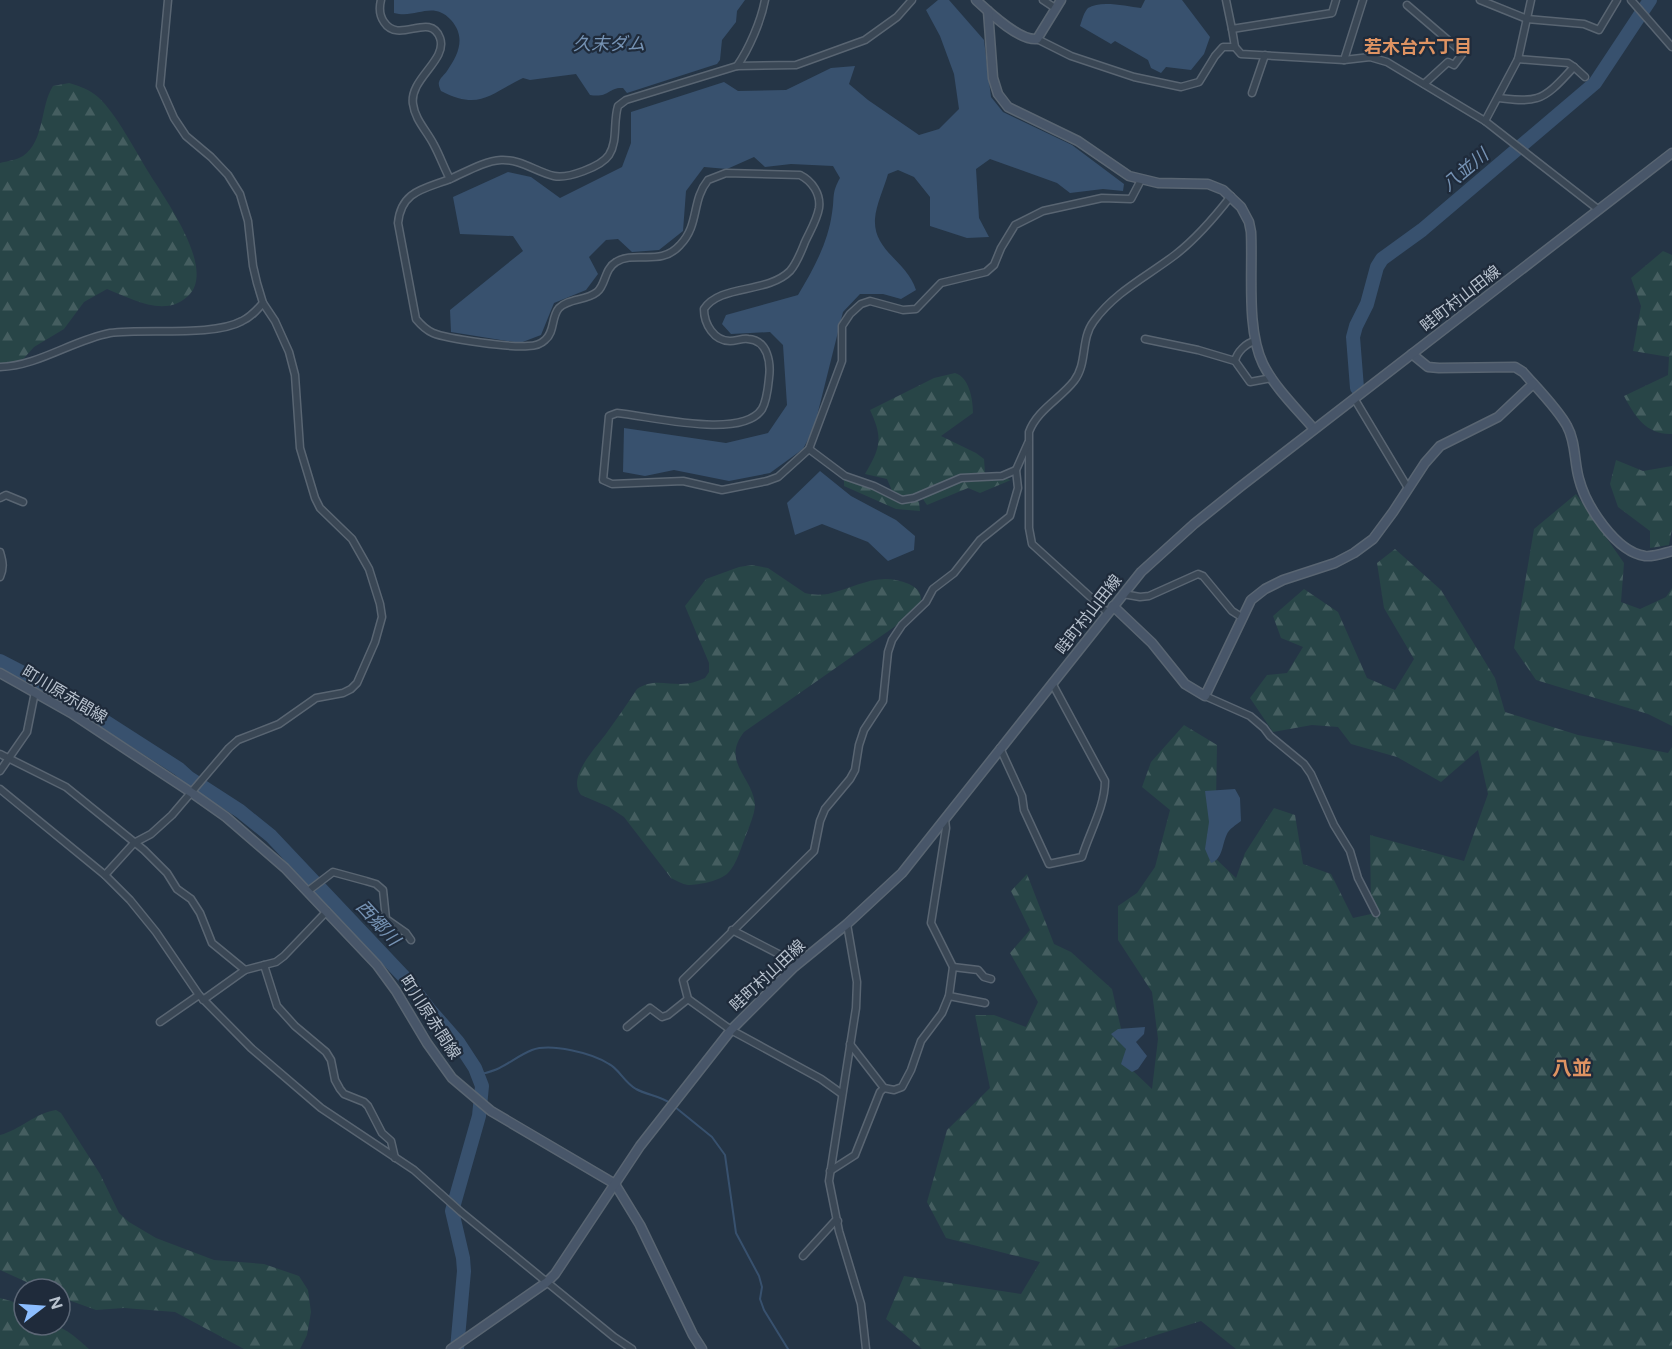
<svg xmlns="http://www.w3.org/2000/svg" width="1672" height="1349" font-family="Figtree,'Noto Sans JP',sans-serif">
<defs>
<pattern id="forest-firs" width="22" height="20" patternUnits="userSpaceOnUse" patternTransform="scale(1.5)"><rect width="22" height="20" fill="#284547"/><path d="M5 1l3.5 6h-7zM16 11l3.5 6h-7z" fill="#455e60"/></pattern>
</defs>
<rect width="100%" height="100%" fill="#253546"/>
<g fill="url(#forest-firs)">
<path d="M69,83C80,86 90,90 98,97C116,113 136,152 149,173C165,199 217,270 188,296C165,318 132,299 107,289L84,302L64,329L34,347L18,365L9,370L0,371V163C7,161 17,160 23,156C45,141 40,106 53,86Z"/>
<path d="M1663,251L1672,255V434C1647,435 1635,417 1624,396L1668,375L1669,357L1633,351L1641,306L1631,278Z"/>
<path d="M955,373C969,377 973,399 973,413L941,436L976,453L984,459L985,473L1011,480L980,493L968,488L927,505L918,492L920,511L896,509L844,486V475L893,493L887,479L865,474C881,447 883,438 870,410L934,378Z"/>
<path d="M1616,460L1643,471L1672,466V529L1669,545L1650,548V531L1618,507L1610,484Z"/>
<path d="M1576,494L1624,563L1621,602L1640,609L1666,597L1672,588V726L1648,714L1536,680L1514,648L1534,529Z"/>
<path d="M1395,549L1441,590L1495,678L1505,712L1578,735L1668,753L1672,747V1349H1236L1201,1321L1112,1349H922L886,1319L904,1276L1021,1294L1040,1262L946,1238L927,1202L947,1130L990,1088L975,1015H994L1026,1027L1038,1002L1010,953L1030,930L1011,891L1027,874L1054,944L1071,952L1112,989L1130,1068L1152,1089L1158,1039L1152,992L1118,940V906L1137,893L1155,867L1170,810L1142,787L1151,762L1184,725L1217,745L1215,858L1236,878L1245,853L1274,808L1295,815L1303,864L1331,874L1353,918L1371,914L1370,835L1464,861L1488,794L1478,750L1441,782L1397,757L1351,744L1338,727L1312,725L1273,732L1250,698L1267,675L1287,673L1303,647L1281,638L1273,616L1304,589L1338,612L1367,678L1395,690L1414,659L1384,608L1377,563Z"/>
<path d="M752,565L768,568L805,593C812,595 820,595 828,594C858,587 878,571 909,584C920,589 922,595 921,606L907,618L744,732C721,762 752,776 755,804C755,814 749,827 746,835C741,847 737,864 728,873C720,881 699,885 688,885C682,884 677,881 671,878L624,817L609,807L581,795C566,776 598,746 608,731C618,717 628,703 637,689C652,679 664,684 681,684C690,684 698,681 705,678L709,672V663L685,606L706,579L739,567Z"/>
<path d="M56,1110L61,1113L100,1174L119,1213L129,1222L156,1238L214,1260L264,1264L299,1276L308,1290L311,1312L307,1335L300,1349H244L175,1312L124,1308L96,1310L60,1297V1289H42L0,1270V1135C20,1130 35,1113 56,1110Z"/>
<path d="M0,1298L11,1301L24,1308V1325C61,1325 61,1324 89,1349H0Z"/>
</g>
<g fill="#38516e">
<path d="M394,0H745L737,11L736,22L722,40L720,60L717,64L627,93L623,88C608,87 610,98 590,95L576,74L530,80L523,78C490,94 480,111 441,91C440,89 438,84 439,82C440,78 445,74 447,71C459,54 466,37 451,20C432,0 417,19 394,13Z"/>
<path d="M938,0H949L984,40L991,97L1003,112L1072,145L1124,184L1123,191L1103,189L1070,193L1057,183L990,159L976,169L979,218L989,237L967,238L930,226V197L914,177L898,170L888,174C884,188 876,205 875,219C873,251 907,261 916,290L901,299L883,294H860L843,312L814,428L803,449L770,473L729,481L674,470L645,476L623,472L624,428L726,443L768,433L787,405L783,345L770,332L731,334L722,324L726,315L798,295C813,270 828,243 832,213C835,197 831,194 840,178L833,166L791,164L765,167L754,157L727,169L704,167L686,191L683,231L659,250L632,252L618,239L606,240L589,257L598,274L586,290L554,303L541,335L520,343L451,332L450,310L523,251L513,236L460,234L453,197L508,172L531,177L560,198L622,167L631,143V112L724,82L738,91L786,90L831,68L855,66L849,84L868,100L919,135L939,129L959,109L954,74L940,36L926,10Z"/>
<path d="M1145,0H1182L1210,37L1204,54L1191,70L1166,67L1161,73L1151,68L1148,60L1115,41L1111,44L1080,26C1082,20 1084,12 1088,8C1100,0 1126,6 1141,8Z"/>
<path d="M820,471L851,496L896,520L915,536L914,550L888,561L868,542L822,524L795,535L787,503Z"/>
<path d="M1235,789L1240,798L1241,821C1236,825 1229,829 1227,834C1222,844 1223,859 1211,863L1205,849L1209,822L1205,791Z"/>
<path d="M1145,1027L1144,1034L1136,1042L1147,1056L1138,1069L1132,1072L1121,1064L1126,1049L1111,1034L1118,1029Z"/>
</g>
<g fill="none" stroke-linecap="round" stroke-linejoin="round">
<g stroke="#38516e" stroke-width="2">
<path d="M477,1074C500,1073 512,1058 532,1050C551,1043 592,1053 609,1064C619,1069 624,1082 636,1089C647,1095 660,1096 670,1103"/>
<path d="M675,1107L712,1137L725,1155L736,1233L759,1276L762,1287L760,1299L764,1310L788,1349"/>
</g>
<g stroke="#38516e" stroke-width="14">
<path d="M1357,388L1353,337L1356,326L1367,304L1377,267L1382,259L1422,230L1595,83L1650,0"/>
<path d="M0,661L56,690L179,769L189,778L240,811L271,836L407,980L429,1009L458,1042L475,1068L482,1086L479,1116L452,1211L463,1258L464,1271L457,1349"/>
</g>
<defs>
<g id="street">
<path d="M381,0C379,8 379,15 384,22C399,45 430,11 440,38C448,60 409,79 413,104C415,120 427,131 434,145C440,156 444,168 450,179C466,172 484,161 501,160C521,159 536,172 554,176C567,179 601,167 609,155C618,141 613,122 618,106L626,100L737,66L796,65L865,40L897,17L912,0"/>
<path d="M1043,0L1055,8"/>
<path d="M1226,0L1232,29L1332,13L1336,0"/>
<path d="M1480,0L1527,19L1584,24L1599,30L1617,0"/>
<path d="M1631,0L1672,47"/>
<path d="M1407,5L1463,53L1454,65L1448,62L1424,84"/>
<path d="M1232,29L1235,47L1241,54L1344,60L1370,57L1387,62L1485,121L1599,210"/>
<path d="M1037,39L1071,56L1134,77L1181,87L1199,82L1215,56L1223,47H1235"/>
<path d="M1344,60L1363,0"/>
<path d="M737,66C749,49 761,21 765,0"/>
<path d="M1574,67L1585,77"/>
<path d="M1252,93L1265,55"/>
<path d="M1498,98C1510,99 1525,102 1537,98C1551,94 1564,77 1574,67L1568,63L1518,59"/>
<path d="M1485,121L1518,59L1531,0"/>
<path d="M450,179C424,189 401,191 398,223L416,319C421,325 426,330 433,333C447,339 513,348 528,346C534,346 541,344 545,340C555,332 551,317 559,308C569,298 586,301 597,292C606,285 604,269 616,262C635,250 661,267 680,245C700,224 691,201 708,180L726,173L800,175C812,181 821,194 819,208C817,220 810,231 805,242C801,252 797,263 790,271C767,294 720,284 704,309C704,324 714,341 730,341C736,341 743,338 748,339C768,340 771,363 769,378C768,388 767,400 762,409C742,440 650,416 617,413L609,416L603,480L612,484L683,481L722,490L767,481L778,477L809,449L842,361V326L850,314L861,304L870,301L903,310L916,309L941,283L986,272L994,265L1001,248L1015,225L1043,211L1102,198L1131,199L1141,180"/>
<path d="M1145,339L1198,350L1235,361"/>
<path d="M1255,341C1246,343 1237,352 1235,361L1250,382L1272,378"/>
<path d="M0,367C38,366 73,340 110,333C145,328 213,337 242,321C251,317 257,310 263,303"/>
<path d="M1354,398L1408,488"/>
<path d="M809,449L845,476L874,486L902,500L914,498L961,478L1002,476L1016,470"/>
<path d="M0,498L6,495L23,502"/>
<path d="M0,552C3,562 4,568 0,577"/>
<path d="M1123,594L1140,597L1149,596L1198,574L1203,576L1232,611L1243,618"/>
<path d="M1108,613L1032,544L1029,528V432C1037,410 1060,399 1074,381C1088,363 1080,339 1094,321C1115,292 1146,277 1175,255C1197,238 1214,218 1231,196"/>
<path d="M1205,696L1250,716L1264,728L1270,736L1304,764L1311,774L1334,825L1350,851L1358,878L1376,913"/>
<path d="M1000,748L1022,796L1024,810L1049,864L1082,857C1089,833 1105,807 1105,781L1052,683"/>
<path d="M0,754L66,787L144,850L167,873L177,889L191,899L200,913L212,943L245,970"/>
<path d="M0,771L27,732L35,692"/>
<path d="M0,789L105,875L130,900L156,932L199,995L251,1048L321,1108L414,1170L461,1212L614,1337L632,1349"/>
<path d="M105,875L134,843L151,834L172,815L229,748L238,740L279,724L316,698L343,693L351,689L357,683L375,642L382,617L380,604L369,569L352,539L320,508L315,498L300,448L295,375L289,352L275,321L263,303L257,283L253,266L248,221L240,194L228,175L211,157L186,136L174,118L160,86L168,0"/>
<path d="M308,891L333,872L366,881L376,884L383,890L386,919L406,933L411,940"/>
<path d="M847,924L857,982L856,1008L829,1181L839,1231L861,1304L866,1349"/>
<path d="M732,930L798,964"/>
<path d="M264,965L277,1006L295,1026L326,1052L331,1060L335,1080L340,1089L344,1094L364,1102L368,1106L382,1133L391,1141L395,1158"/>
<path d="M953,967L978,970L984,977L991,979"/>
<path d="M949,996L985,1003"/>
<path d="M203,1000L245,970L276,962L284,956L327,911"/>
<path d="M160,1022L199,995"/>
<path d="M627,1027L650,1008L662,1017L668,1015L688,999"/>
<path d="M850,1044L884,1088"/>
<path d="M842,1094L821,1079L731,1030L688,999L683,980L814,851L820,821L825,809L850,779L855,770L859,745L864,730L883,701L888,652L892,640L902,625L926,602L933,589L954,573L980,540L1010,516L1018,488L1016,470L1028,443"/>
<path d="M830,1171L855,1155L880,1092L884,1088L894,1090L902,1087L911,1070L921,1041L942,1013L949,996L953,967L931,923L946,828L945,820"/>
<path d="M803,1256L835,1221H838"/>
</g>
<g id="secondary">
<path d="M976,0C989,12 1019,41 1037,39L1061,0"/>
<path d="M988,11L993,78L998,94L1008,107L1078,141L1129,176L1158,183L1208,184L1223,190L1241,207L1249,222L1251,232C1253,271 1246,329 1263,364C1275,388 1297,409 1314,429"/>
<path d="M1412,354L1428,367L1439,368L1515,367L1523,372C1536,387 1558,409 1567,426C1576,442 1574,462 1579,479C1586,506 1616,552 1645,556C1654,557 1664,553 1672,551"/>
<path d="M1113,606L1152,643L1185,684L1205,696L1251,600L1265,589L1283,580L1335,563L1354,553L1373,539L1393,512L1425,463L1440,446L1498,417L1533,384"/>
<path d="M0,673L71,713L192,793L226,817L285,868L377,965L396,991L427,1043L452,1078L491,1111L615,1184L640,1225L693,1335L702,1349"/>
<path d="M451,1349L547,1282L555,1274L640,1146L731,1030L793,968L847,924L902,873L1141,572L1194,524L1240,487L1672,153"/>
</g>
</defs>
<use href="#street" stroke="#596572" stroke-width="9"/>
<use href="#secondary" stroke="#596572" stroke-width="11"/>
<use href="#street" stroke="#3a4755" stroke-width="6"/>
<use href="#secondary" stroke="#485669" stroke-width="8"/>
</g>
<g text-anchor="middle" stroke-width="4.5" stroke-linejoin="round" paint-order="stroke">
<g font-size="16" fill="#b8c2ce" stroke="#1f2b3b">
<text transform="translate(1460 298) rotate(-38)" y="6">畦町村山田線</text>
<text transform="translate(1088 614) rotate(-52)" y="6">畦町村山田線</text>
<text transform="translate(65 694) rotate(31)" y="6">町川原赤間線</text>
<text transform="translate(767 975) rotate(-43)" y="6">畦町村山田線</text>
<text transform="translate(431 1017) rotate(57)" y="6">町川原赤間線</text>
</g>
<g font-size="18" font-style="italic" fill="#7693b4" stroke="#1f2b3b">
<text x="609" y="50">久末ダム</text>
<text transform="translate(1465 170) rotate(-40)" y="6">八並川</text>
<text transform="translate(378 923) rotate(47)" y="6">西郷川</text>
</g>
<g font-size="18" font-weight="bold" fill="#df9362" stroke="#1f2b3b">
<text x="1418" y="53">若木台六丁目</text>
</g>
<g font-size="20" font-weight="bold" fill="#df9362" stroke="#1f2b3b">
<text x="1572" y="1075">八並</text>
</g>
</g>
<g transform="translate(42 1307) rotate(73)"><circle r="28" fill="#1f2b3b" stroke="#5c6776" stroke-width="1.5"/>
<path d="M0-4.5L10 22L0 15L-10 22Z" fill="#8cbeff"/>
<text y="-9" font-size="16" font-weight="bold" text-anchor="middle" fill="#b8c2ce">N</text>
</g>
</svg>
